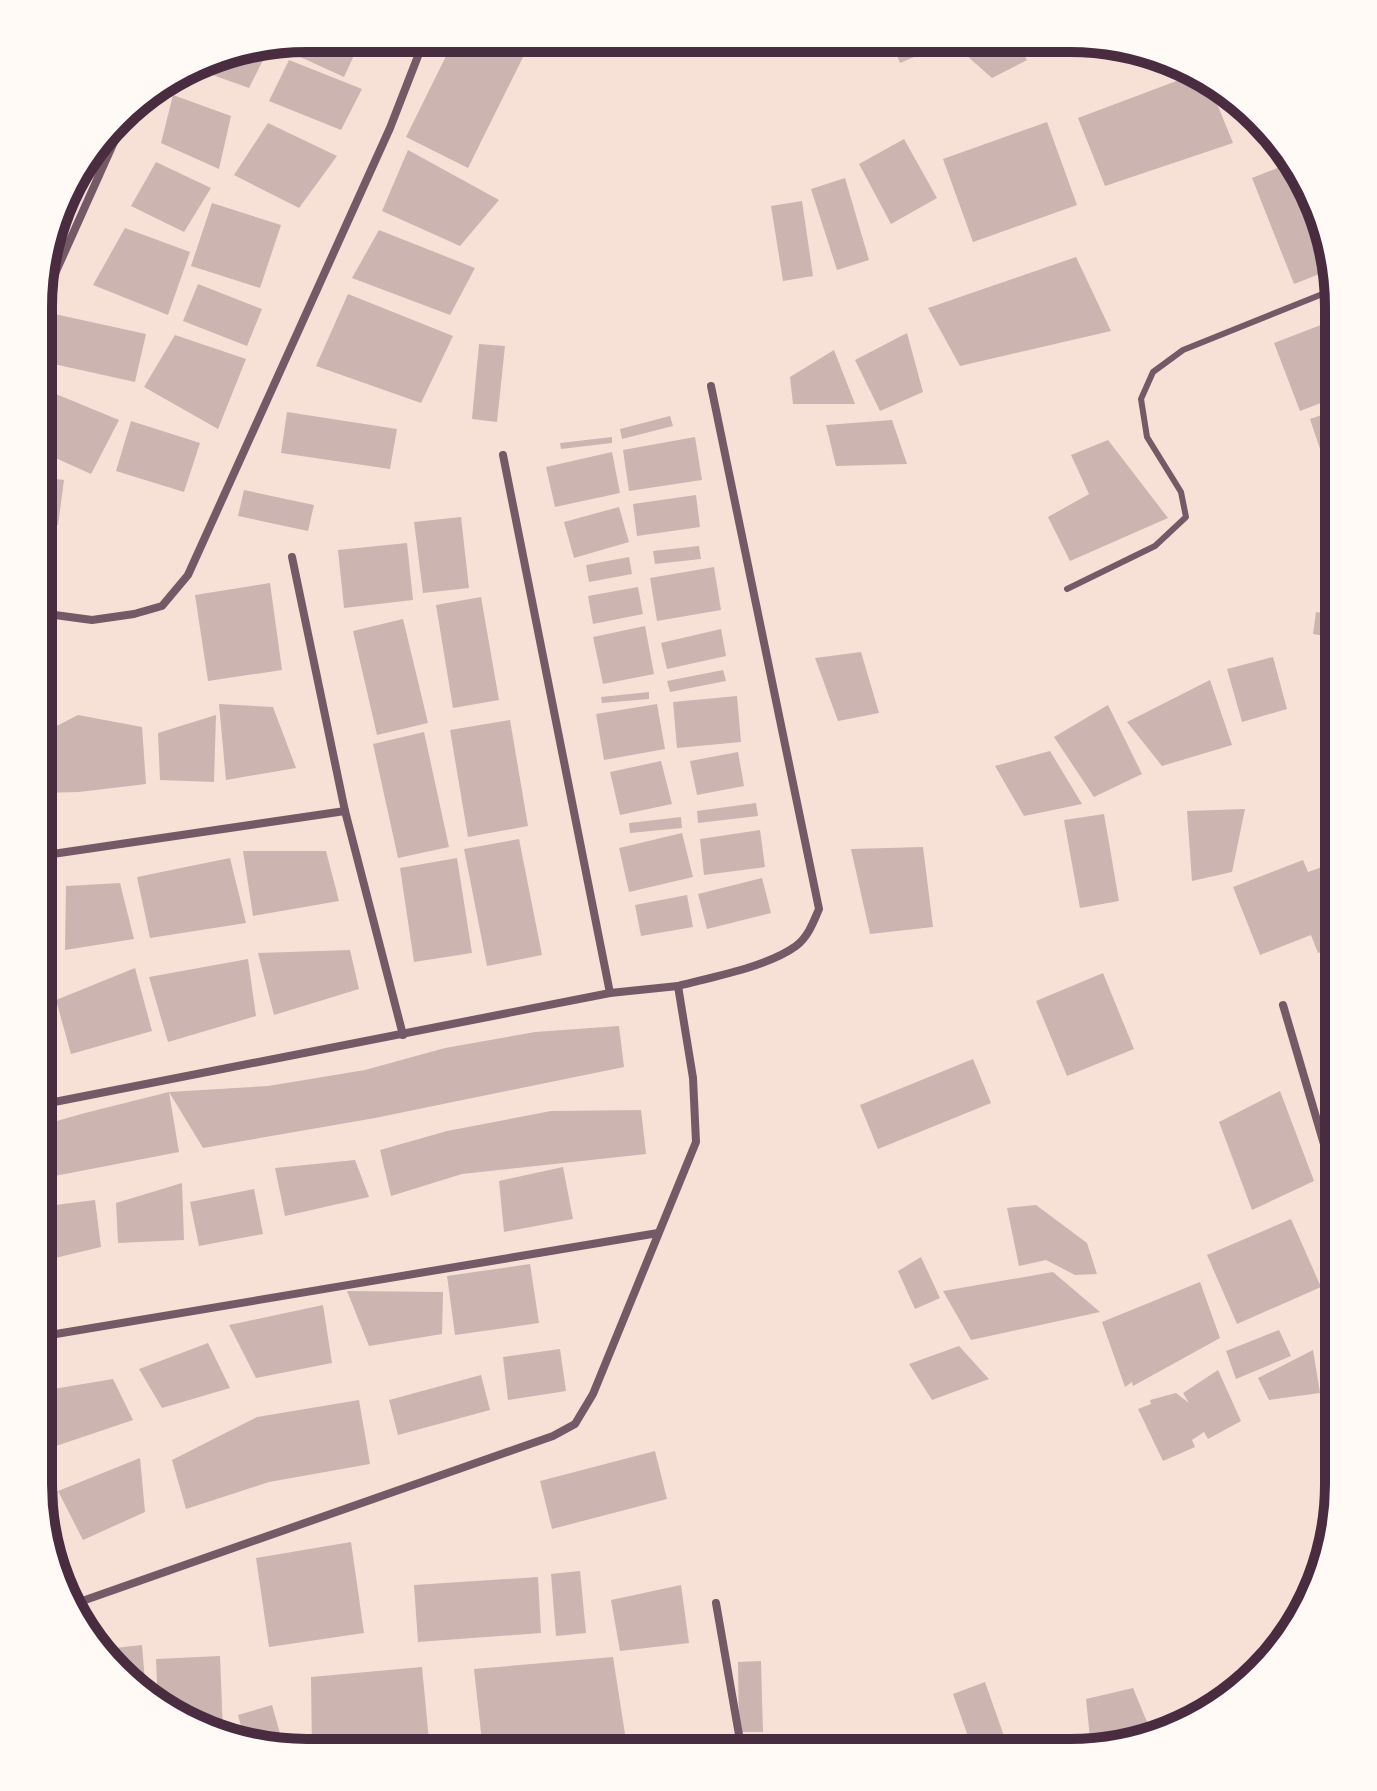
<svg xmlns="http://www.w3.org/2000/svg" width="1377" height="1791" font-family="'Crimson Pro',serif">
<rect width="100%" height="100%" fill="#f7e1d7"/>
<g fill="#ccb4b1">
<path d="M307,38H362L344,77L272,44Z"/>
<path d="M455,38L532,39L468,168L406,137Z"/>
<path d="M891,40H915L921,54L900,63Z"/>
<path d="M949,40H1015L1027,60L992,78Z"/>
<path d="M271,44L249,88L193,68L220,52Z"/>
<path d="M289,60L362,89L341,130L269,101Z"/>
<path d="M1195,74L1207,79L1233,143L1105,186L1078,118Z"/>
<path d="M173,95L231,116L219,169L161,143Z"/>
<path d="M1047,122L1077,205L973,242L943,159Z"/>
<path d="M268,123L337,156L299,208L234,175Z"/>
<path d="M904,139L937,198L891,224L859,164Z"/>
<path d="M408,150L499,200L460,246L382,211Z"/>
<path d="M156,162L211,188L184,232L131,206Z"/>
<path d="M1290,163L1311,187L1330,270L1294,284L1252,178Z"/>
<path d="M845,178L869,260L837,270L811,189Z"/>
<path d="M802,201L813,276L783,281L771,206Z"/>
<path d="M212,203L281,225L260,288L191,266Z"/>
<path d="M125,228L190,252L168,315L93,285Z"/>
<path d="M379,230L475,268L450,315L352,278Z"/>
<path d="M1076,257L1111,331L960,366L928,308Z"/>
<path d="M198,284L262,309L247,346L183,321Z"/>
<path d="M348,294L453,336L421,403L316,366Z"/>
<path d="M50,313L146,334L135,382L40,361Z"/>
<path d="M1339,318V396L1300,411L1274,343Z"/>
<path d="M907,333L923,392L880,411L855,360Z"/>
<path d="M175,335L246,359L218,429L144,387Z"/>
<path d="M479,344L505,346L497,422L472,419Z"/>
<path d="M834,350L855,404H793L790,377Z"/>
<path d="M51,392L119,420L91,474L40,451V411Z"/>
<path d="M1339,409V486L1333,488L1310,419Z"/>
<path d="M287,412L397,429L390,469L281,453Z"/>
<path d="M670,416L673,426L622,439L620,429Z"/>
<path d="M892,420L907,464L836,466L826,425Z"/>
<path d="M131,421L200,443L184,492L116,471Z"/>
<path d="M612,437V443L561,449L560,443Z"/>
<path d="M695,437L702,480L629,491L623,450Z"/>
<path d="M1108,440L1168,518L1070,561L1048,517L1089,494L1071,455Z"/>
<path d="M612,452L620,493L555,507L546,467Z"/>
<path d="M40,477L64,480L58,525L40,522Z"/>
<path d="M244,490L314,505L308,531L238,516Z"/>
<path d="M696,495L700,527L637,536L633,504Z"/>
<path d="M619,507L629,542L574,558L564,522Z"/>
<path d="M461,517L469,588L423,593L414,522Z"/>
<path d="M407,543L413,600L344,608L338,550Z"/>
<path d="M699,546L701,559L655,564L653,551Z"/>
<path d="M629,557L632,574L589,582L586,565Z"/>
<path d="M714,567L721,610L657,621L650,578Z"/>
<path d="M270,583L282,670L208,681L195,595Z"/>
<path d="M638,587L643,614L593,624L588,596Z"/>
<path d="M481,597L499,700L453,708L436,605Z"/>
<path d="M1316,612L1330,614L1326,636L1313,634Z"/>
<path d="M403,619L428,723L377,735L353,631Z"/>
<path d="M645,626L654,674L603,684L593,637Z"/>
<path d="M721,629L726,656L667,669L661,643Z"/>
<path d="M861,652L879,713L838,721L815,658Z"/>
<path d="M1273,657L1287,709L1242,722L1227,669Z"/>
<path d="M723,670L726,681L670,692L667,681Z"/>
<path d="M1210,680L1232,745L1162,766L1127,722Z"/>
<path d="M649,692V699L602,703L601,697Z"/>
<path d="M737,696L741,742L677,748L673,702Z"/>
<path d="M219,704L273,707L296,768L226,780Z"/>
<path d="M657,704L665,749L604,760L596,714Z"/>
<path d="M1108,705L1142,774L1094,797L1054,737Z"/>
<path d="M78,715L142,727L146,784L79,792L39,793V735Z"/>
<path d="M216,715L214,782L160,780L158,733Z"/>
<path d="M510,720L528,826L468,837L450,730Z"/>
<path d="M424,732L449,847L398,858L373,744Z"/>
<path d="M1050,751L1082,804L1024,816L995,766Z"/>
<path d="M738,752L744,786L697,795L690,761Z"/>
<path d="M661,761L672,804L620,815L610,772Z"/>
<path d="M756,803L758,816L698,823L697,811Z"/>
<path d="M1245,809L1232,872L1192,881L1187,811Z"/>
<path d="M1104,814L1119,901L1080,908L1064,820Z"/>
<path d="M681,817L682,828L630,833L629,823Z"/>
<path d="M760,830L765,867L704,875L700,839Z"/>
<path d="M682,833L693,877L629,892L619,848Z"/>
<path d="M519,839L542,955L487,966L464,849Z"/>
<path d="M923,847L933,927L870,934L851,849Z"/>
<path d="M243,851H326L339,901L253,916Z"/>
<path d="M230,858L246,923L150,938L137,877Z"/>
<path d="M457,858L472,953L414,962L400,868Z"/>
<path d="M1303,860L1308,872L1333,863L1339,880V946L1318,953L1311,935L1260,955L1233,887Z"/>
<path d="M762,878L771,913L707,929L698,894Z"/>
<path d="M120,883L134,939L65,950L66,886Z"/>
<path d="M39,885H54L51,953L39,956Z"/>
<path d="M687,895L693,927L641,936L635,905Z"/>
<path d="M350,950L359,989L274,1015L258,953Z"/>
<path d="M248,959L256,1016L168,1042L149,977Z"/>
<path d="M135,968L152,1031L71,1054L56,1000Z"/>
<path d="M1103,973L1134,1049L1067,1076L1036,1001Z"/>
<path d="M45,989L57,1057L39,1055V990Z"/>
<path d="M619,1026L624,1067L375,1118L203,1148L169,1092L179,1152L39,1179V1126L85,1113L169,1092L268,1086L365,1070L445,1048L535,1032Z"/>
<path d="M973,1059L991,1103L878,1149L860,1105Z"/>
<path d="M1280,1091L1314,1181L1252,1210L1219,1122Z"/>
<path d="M641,1110L646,1154L462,1174L391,1196L380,1150L447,1131L551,1111Z"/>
<path d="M355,1160L369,1197L285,1216L275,1168Z"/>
<path d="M563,1167L573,1219L504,1232L499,1181Z"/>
<path d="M182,1183L184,1240L118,1243L116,1203Z"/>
<path d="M254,1189L263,1234L199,1246L190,1202Z"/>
<path d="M95,1200L101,1247L38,1262L39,1207Z"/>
<path d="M1036,1205L1087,1243L1097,1274L1075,1275L1046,1260L1019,1266L1007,1208Z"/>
<path d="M1291,1219L1321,1287L1237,1324L1207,1255Z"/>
<path d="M921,1257L940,1298L915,1309L898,1271Z"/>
<path d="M530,1264L539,1323L455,1335L447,1276Z"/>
<path d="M1053,1272L1100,1312L971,1340L943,1291Z"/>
<path d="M1200,1282L1220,1338L1133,1386L1132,1382L1125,1387L1102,1322Z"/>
<path d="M347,1291L443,1292L442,1334L369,1346Z"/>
<path d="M323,1305L332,1363L256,1378L229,1325Z"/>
<path d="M1279,1330L1291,1356L1236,1379L1226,1351Z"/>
<path d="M208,1343L230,1388L162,1408L139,1369Z"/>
<path d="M959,1346L989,1379L932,1400L909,1364Z"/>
<path d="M560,1349L566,1391L508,1400L503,1357Z"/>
<path d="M1313,1350L1320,1393L1269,1400L1258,1378Z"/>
<path d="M1218,1370L1241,1421L1208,1439L1204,1432L1192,1440L1195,1447L1163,1461L1138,1409L1151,1404L1150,1400L1176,1393L1189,1403L1183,1393Z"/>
<path d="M481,1375L490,1410L398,1435L389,1400Z"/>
<path d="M113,1379L133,1420L53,1447L41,1391Z"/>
<path d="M359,1400L370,1464L269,1482L186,1509L172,1460L257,1417Z"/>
<path d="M655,1451L667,1499L552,1529L540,1481Z"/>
<path d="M140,1458L145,1512L83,1540L58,1491Z"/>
<path d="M58,1491L59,1554H54L40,1495Z"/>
<path d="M351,1542L364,1633L269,1647L256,1558Z"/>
<path d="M580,1571L586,1633L556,1636L551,1574Z"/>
<path d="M538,1577L541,1633L418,1642L414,1585Z"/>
<path d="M681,1585L689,1643L620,1651L611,1600Z"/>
<path d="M142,1645L146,1694L106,1649Z"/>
<path d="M220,1656L223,1732L158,1708L156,1659Z"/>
<path d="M613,1657L625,1734L483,1751L474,1669Z"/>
<path d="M761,1661L763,1732H739L738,1662Z"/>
<path d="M422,1667L430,1751H312L311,1677Z"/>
<path d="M985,1682L1010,1753H974L953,1694Z"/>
<path d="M1133,1688L1152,1734L1091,1748L1086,1699Z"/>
<path d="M272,1705L285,1751H272L245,1741L238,1715Z"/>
</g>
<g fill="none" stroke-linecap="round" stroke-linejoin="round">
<path stroke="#755966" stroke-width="6" d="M1067,589L1155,546L1186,517L1181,492L1147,437L1141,399L1153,372L1183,350L1335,289"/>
<g stroke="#755966" stroke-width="8">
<path d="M40,307L131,104"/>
<path d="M503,455L610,993"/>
<path d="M292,557L345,811L403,1035"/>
<path d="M40,613L92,620L134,614L162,606L188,575L390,128L425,38"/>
<path d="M39,856L345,811"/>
<path d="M678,986C712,977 767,967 796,946C808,937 813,923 819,909L711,386"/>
<path d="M1283,1005L1339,1195"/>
<path d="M39,1105L610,993L678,986L693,1078L696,1142L593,1394L575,1424L553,1436L68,1606"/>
<path d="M38,1337L658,1233"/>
<path d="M716,1603L742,1752"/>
</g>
</g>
<path d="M0 0H1377V1791H0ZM307 52H1070A255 255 0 0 1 1325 307V1484A255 255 0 0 1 1070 1739H307A255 255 0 0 1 52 1484V307A255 255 0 0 1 307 52Z" fill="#fffaf5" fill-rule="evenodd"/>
<path fill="none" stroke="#4a2c40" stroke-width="10" d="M307 52H1070A255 255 0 0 1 1325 307V1484A255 255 0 0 1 1070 1739H307A255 255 0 0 1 52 1484V307A255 255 0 0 1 307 52Z"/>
</svg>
